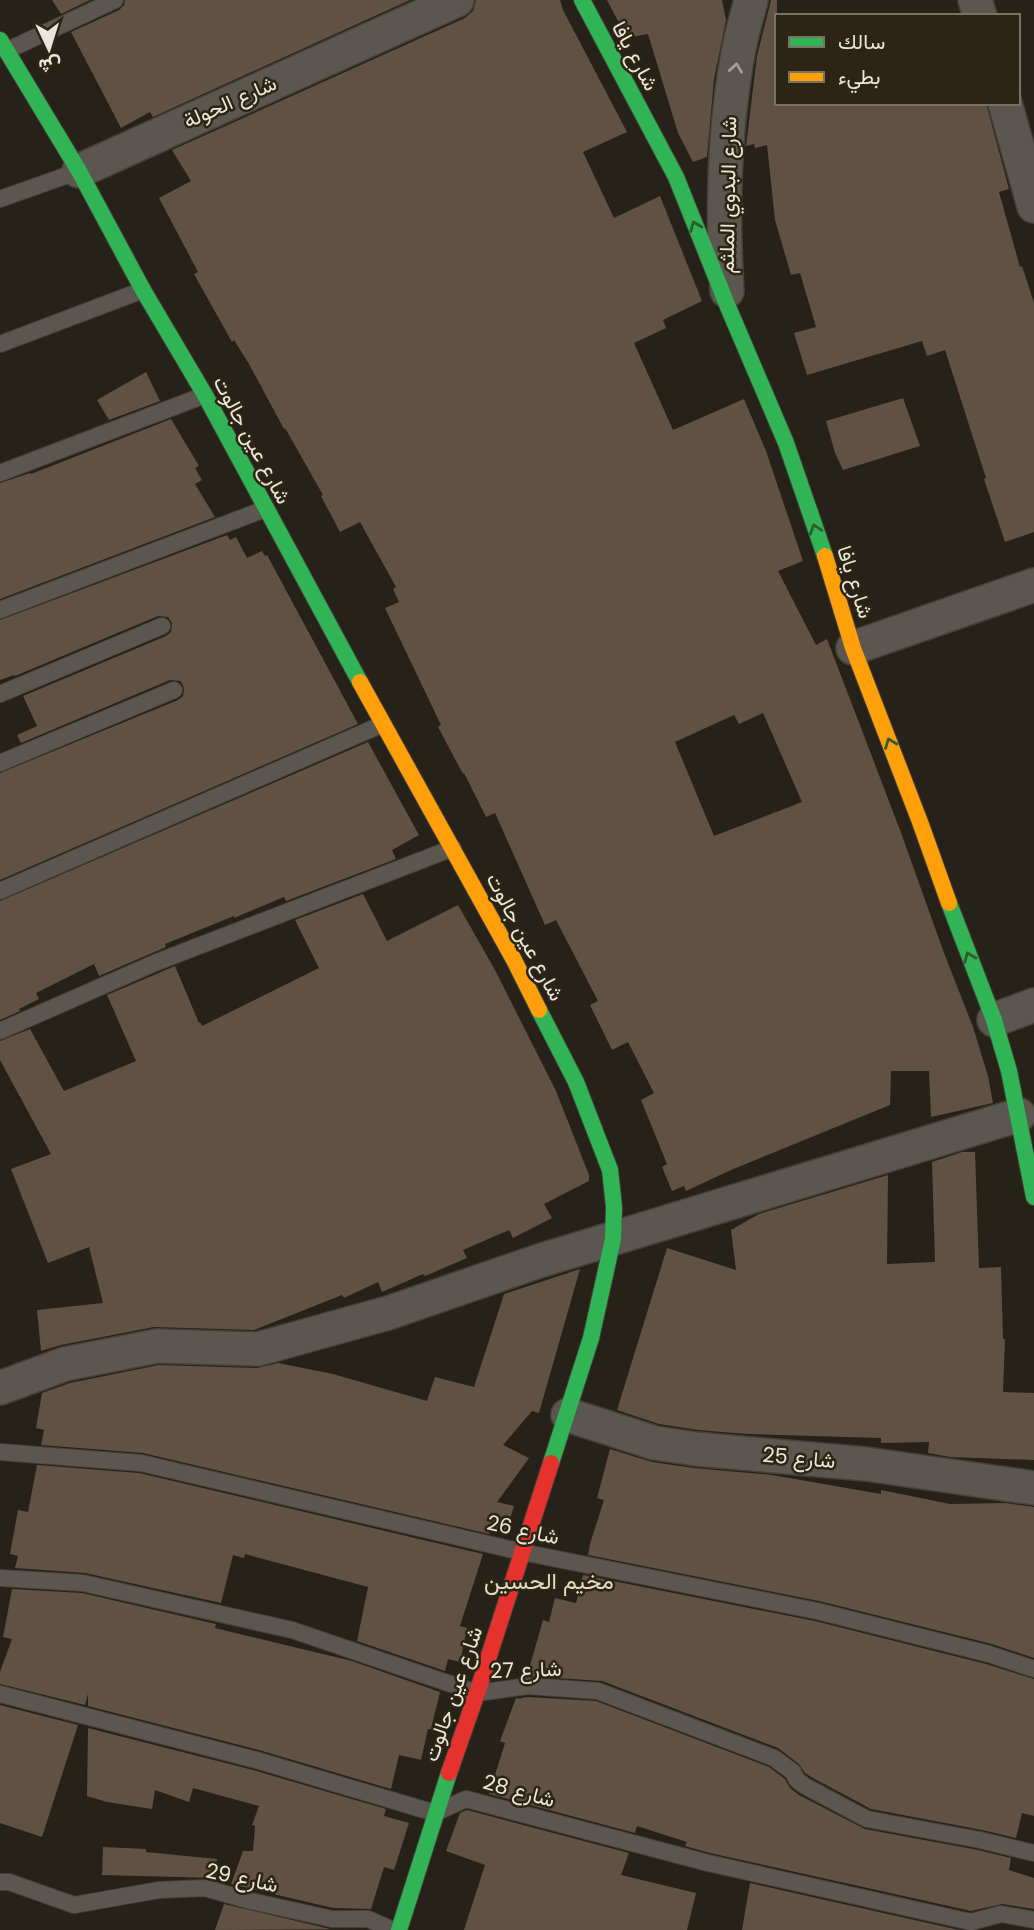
<svg xmlns="http://www.w3.org/2000/svg" width="1034" height="1930" font-family="Poppins,Vazirmatn,sans-serif">
<rect width="100%" height="100%" fill="#262219"/>
<g fill="#615142" fill-rule="evenodd">
<path d="M52,0H90L61,14Z"/>
<path d="M125,0H410L153,117L150,112L121,128L71,32L119,10L124,5Z"/>
<path d="M476,0H560L563,10L627,132L583,152L614,218L660,196L702,301L663,320L666,328L634,343L673,430L744,399L766,451L803,561L778,571L816,645L827,639L900,830L944,953L973,1027L988,1076L993,1103L931,1117L929,1071H891L890,1105L731,1170L686,1191L684,1186L672,1191L662,1167L667,1164L641,1100L654,1093L628,1042L612,1050L590,1005L598,1001L556,920L545,925L495,813L486,817L464,773L463,774L438,727L441,725L385,608L399,602L393,589L396,587L360,522L340,532L321,496L323,495L285,428L284,429L249,364L234,340L232,342L194,274L198,272L159,198L191,181L172,150L465,18L473,11ZM763,713L802,802L714,836L675,742L734,715L739,724Z"/>
<path d="M607,0H722L726,20L714,79L707,157L693,162L678,133L648,34L627,38Z"/>
<path d="M771,0H777V103H986L1009,189L999,192L1020,267L1022,266L1034,303V532L1005,542L984,479L986,478L945,350L927,356L922,341L807,375L794,333L816,327L800,273L791,275L775,220L767,145L755,148L754,144L746,146L757,56Z"/>
<path d="M146,372L160,401L109,420L97,400Z"/>
<path d="M903,398L920,446L843,470L835,453L826,421Z"/>
<path d="M171,419L199,466L195,468L202,480L195,484L215,517L0,599V483L30,473L31,474Z"/>
<path d="M227,535L230,540L236,537L247,558L262,551L265,556L267,555L358,724L0,880V773L178,700L183,696L184,691L183,685L180,681L170,680L21,743L17,735L37,726L23,696L166,636L171,632L172,623L168,617L158,616L15,676L14,675L0,680V620Z"/>
<path d="M368,742L419,835L392,850L396,859L286,901L284,897L234,918V916L165,944L166,947L99,976L94,964L36,993L39,999L19,1009L20,1011L0,1020V901Z"/>
<path d="M363,894L387,941L458,905L495,970L556,1091L589,1175V1181L544,1204L552,1218L513,1238L509,1230L463,1250L467,1258L425,1276L423,1274L382,1292L378,1282L344,1298L342,1295L254,1330L154,1327L61,1345L41,1351L37,1310L103,1303L89,1247L48,1263L11,1169L51,1154L0,1060V1041L30,1029L64,1091L136,1061L107,995L175,966L199,1023L200,1022L202,1026L319,968L295,920Z"/>
<path d="M962,1152H975L979,1268L1001,1267L1003,1339H1005L1003,1392L1034,1393V1460L950,1457L928,1453L929,1442L881,1443V1438L747,1434L698,1430L659,1424L617,1410L667,1248L736,1270L731,1230L759,1214L888,1175L887,1264L935,1262L932,1162Z"/>
<path d="M580,1269L539,1413L532,1411L503,1445L529,1458L497,1502L514,1506L506,1532L491,1529L489,1534L143,1453L41,1445L44,1430L36,1428L42,1393L70,1383L159,1365L257,1368L278,1363L333,1374L427,1401L435,1377L474,1387L504,1294Z"/>
<path d="M610,1449L652,1462L694,1468L772,1475L881,1494V1490L950,1504L1005,1503L1034,1507V1658L992,1644L819,1601L588,1555L590,1544L604,1500L597,1498Z"/>
<path d="M37,1465L139,1473L483,1554L460,1626L467,1628L460,1662L448,1659L445,1671L357,1641L368,1587L245,1554L244,1558L233,1555L221,1603L85,1573L15,1568L18,1556L10,1554L18,1510L28,1512Z"/>
<path d="M583,1575L815,1621L986,1664L1034,1679V1816L1022,1813L1016,1838L982,1830L871,1809L811,1777L805,1773L799,1764L778,1748L602,1681L527,1676L543,1620L549,1622L555,1598L576,1603Z"/>
<path d="M12,1589L82,1593L216,1624L215,1628L352,1661L440,1692L431,1729H428L421,1760L399,1755L391,1789L259,1750L88,1706V1694L85,1705L0,1684V1672L12,1639L3,1637Z"/>
<path d="M528,1697L596,1701L769,1767L785,1779L790,1788L799,1795L865,1829L978,1850L1011,1858L1009,1870L1034,1878V1909L1002,1904L971,1911L710,1853L685,1846L687,1842L637,1826L635,1833L489,1794L505,1743L500,1741L516,1698L521,1699V1698Z"/>
<path d="M0,1705L78,1725L42,1837L0,1823Z"/>
<path d="M88,1728L253,1770L386,1809L384,1816L409,1823L394,1870L384,1867L371,1909L333,1908L231,1884L243,1851H253L255,1826L252,1825L259,1806L193,1788L189,1802L155,1790L152,1809L107,1802L87,1796Z"/>
<path d="M467,1810L629,1853L621,1875L696,1893L687,1930H464L485,1865L446,1851L460,1813Z"/>
<path d="M103,1847L146,1849V1852L217,1859L216,1878L102,1875Z"/>
<path d="M750,1883L959,1930H742Z"/>
<path d="M224,1904L330,1929H365L215,1930Z"/>
</g>
<g fill="none" stroke-linecap="round" stroke-linejoin="round">
<defs>
<g id="lane">
<path d="M6,51L115,0"/>
<path d="M0,199L79,171"/>
<path d="M0,344L143,290"/>
<path d="M0,473L205,395"/>
<path d="M0,610L265,509"/>
<path d="M0,694L162,626"/>
<path d="M0,763L174,690"/>
<path d="M0,891L383,724"/>
<path d="M0,1031L157,962L453,848"/>
<path d="M0,1452L141,1463L522,1552L817,1611L989,1654L1034,1669"/>
<path d="M0,1578L83,1583L292,1630L477,1693L528,1686L598,1691L774,1758L793,1772L797,1780L805,1786L867,1819L980,1840L1034,1853"/>
<path d="M0,1694L256,1760L435,1813L466,1799L708,1863L971,1922L1001,1914L1034,1920"/>
<path d="M0,1882H9L74,1905L159,1890L205,1888L251,1901L332,1919H368L393,1930"/>
</g>
<g id="street">
<path d="M975,0L980,16"/>
<path d="M1005,103L1034,206"/>
<path d="M79,171L457,0"/>
<path d="M727,291C722,212 724,131 738,53C741,35 747,17 751,0"/>
<path d="M853,648L1034,585"/>
<path d="M994,1020L1034,1005"/>
<path d="M0,1388L65,1364L157,1346L258,1349L388,1313L539,1261L1019,1115"/>
<path d="M568,1415L655,1443L696,1449L866,1464L1034,1488"/>
</g>
<g id="fast">
<path d="M582,0L676,177L728,307L786,443L825,556"/>
<path d="M0,40L79,171L143,290L205,395L360,682"/>
<path d="M949,903L994,1020L1009,1071L1034,1197"/>
<path d="M539,1010L576,1082L610,1170L614,1207L613,1239L591,1338L551,1463"/>
<path d="M399,1930L449,1773"/>
</g>
<g id="slow">
<path d="M825,556L853,648L920,822L949,903"/>
<path d="M360,682L514,960L539,1010"/>
</g>
<path id="jam" d="M449,1773L477,1693L551,1463"/>
</defs>
<use href="#lane" stroke="#434038" stroke-width="18"/>
<use href="#street" stroke="#434038" stroke-width="36"/>
<use href="#fast" stroke="#434038" stroke-width="18"/>
<use href="#slow" stroke="#434038" stroke-width="18"/>
<use href="#jam" stroke="#434038" stroke-width="18"/>
<use href="#lane" stroke="#5b5750" stroke-width="16"/>
<use href="#street" stroke="#5b5750" stroke-width="33"/>
<use href="#fast" stroke="#30b455" stroke-width="16"/>
<use href="#slow" stroke="#ff9f0a" stroke-width="16"/>
<use href="#jam" stroke="#e5322d" stroke-width="16"/>
</g>
<defs><path id="oneway-chevron" d="M-2-3.5L2.5 0L-2 3.5" fill="none" stroke-width="1.6" stroke-linecap="round" stroke-linejoin="round" transform="scale(1.75)"/></defs>
<use stroke="#a29e96" href="#oneway-chevron" transform="translate(736 68) rotate(-82)"/>
<g stroke="#2e5e2d">
<use href="#oneway-chevron" transform="translate(695 226) rotate(-112)"/>
<use href="#oneway-chevron" transform="translate(815 529) rotate(-109)"/>
<use href="#oneway-chevron" transform="translate(890 743) rotate(-111)"/>
<use href="#oneway-chevron" transform="translate(969 957) rotate(-112)"/>
</g>
<g text-anchor="middle" stroke-width="5" stroke-linejoin="round" paint-order="stroke">
<g font-size="21" fill="#eae6db" stroke="#2c2513">
<text transform="translate(635 56) rotate(62)" y="7">شارع يافا</text>
<text transform="translate(230 102) rotate(-24)" y="7">شارع الحولة</text>
<text transform="translate(728 195) rotate(-89)" y="7">شارع البدوي الملثم</text>
<text transform="translate(252 440) rotate(62)" y="7">شارع عين جالوت</text>
<text transform="translate(855 582) rotate(72)" y="7">شارع يافا</text>
<text transform="translate(525 937) rotate(62)" y="7">شارع عين جالوت</text>
<text transform="translate(799 1458) rotate(5)" y="7">شارع 25</text>
<text transform="translate(523 1530) rotate(12)" y="7">شارع 26</text>
<text transform="translate(526 1670) rotate(-2)" y="7">شارع 27</text>
<text transform="translate(453 1694) rotate(-71)" y="7">شارع عين جالوت</text>
<text transform="translate(519 1791) rotate(15)" y="7">شارع 28</text>
<text transform="translate(242 1878) rotate(12)" y="7">شارع 29</text>
</g>
<g font-size="23" fill="#e4dbc5" stroke="#2c2513">
<text x="549" y="1589">مخيم الحسين</text>
</g>
</g>
<rect x="775" y="14" width="245" height="91" fill="#2c2513" stroke="#787263" stroke-width="2"/>
<rect x="789" y="37" width="35" height="10" fill="#30b455" stroke="#787263" stroke-width="2"/>
<text x="838" y="49" font-size="21" fill="#eae6db">سالك</text>
<rect x="789" y="72" width="35" height="10" fill="#ff9f0a" stroke="#787263" stroke-width="2"/>
<text x="838" y="84" font-size="21" fill="#eae6db">بطيء</text>
<g transform="translate(49 49) rotate(176)" stroke="#2c2513" stroke-width="5" paint-order="stroke">
<path d="M0-5L12 26L0 18L-12 26Z" fill="#eae6db"/>
<text y="-10" font-size="19" font-weight="bold" text-anchor="middle" fill="#eae6db">ش</text>
</g>
</svg>
